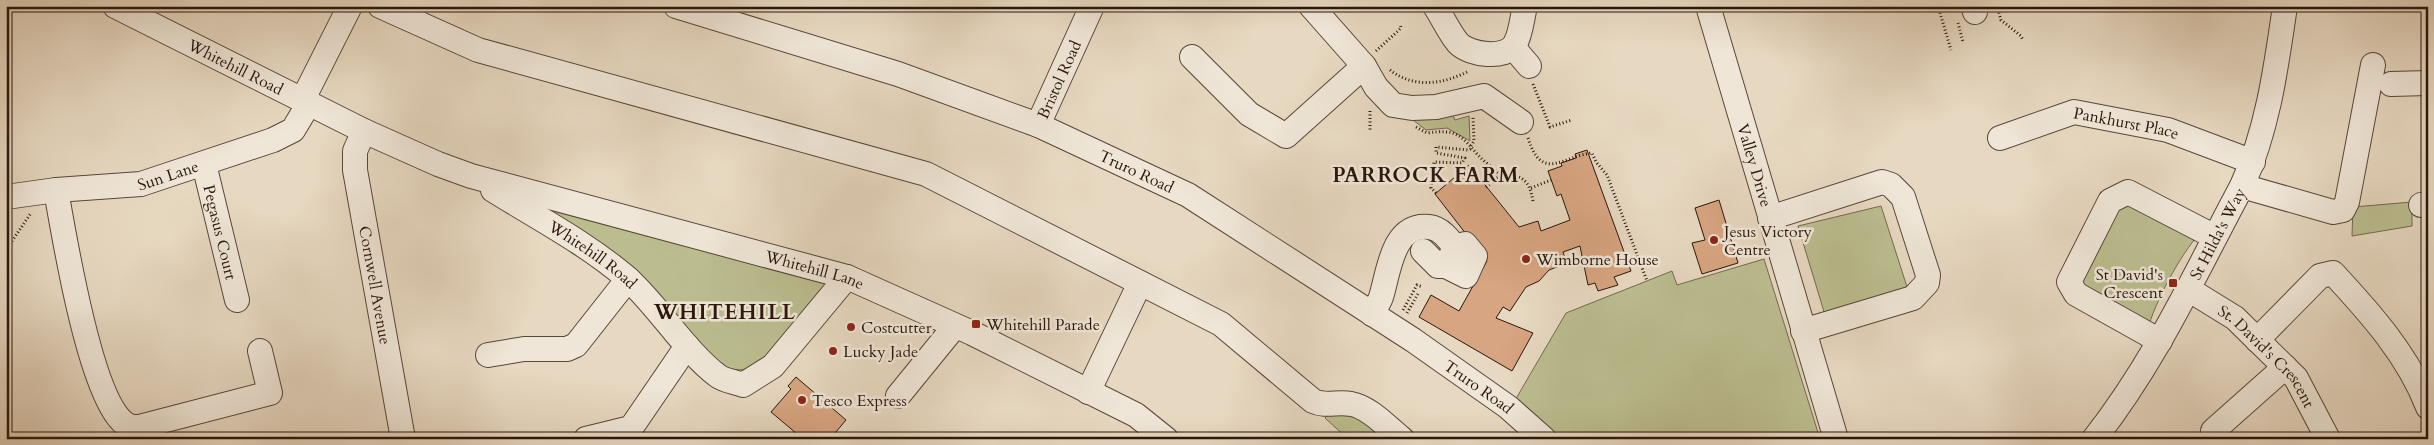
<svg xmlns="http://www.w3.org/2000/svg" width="2434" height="445" font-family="Cardo,serif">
<rect width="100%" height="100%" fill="#e7d8c1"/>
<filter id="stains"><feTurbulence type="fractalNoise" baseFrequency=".004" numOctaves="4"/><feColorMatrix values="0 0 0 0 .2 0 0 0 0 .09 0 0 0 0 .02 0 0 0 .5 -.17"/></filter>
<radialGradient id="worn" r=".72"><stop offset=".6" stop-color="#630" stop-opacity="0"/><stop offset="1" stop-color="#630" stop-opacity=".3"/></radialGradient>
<g fill="#bbbd8f" stroke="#726a4e">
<path d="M1452,113L1455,120L1469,116L1470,141L1447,128L1426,130L1409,117Z"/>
<path d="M2412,202V226L2352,236L2353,207Z"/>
<path d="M538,203L829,283C810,307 776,363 746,369C737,371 731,369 723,366Z"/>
<path d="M2122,203L2200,233C2180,255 2155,302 2147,331L2084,296L2078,272Z"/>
<path d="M1881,206L1908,290L1825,315L1798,226Z"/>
<path d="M1764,259L1820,439H1558L1514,402L1566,313L1672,271L1677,285Z"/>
<path d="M1334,407L1398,439H1348L1325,418Z"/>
</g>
<g fill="#d7a581" stroke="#2a160c">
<path d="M1587,150L1631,271L1614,277L1618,285L1598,291L1595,283L1588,285L1580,246L1563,252L1567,263L1549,270L1539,281L1526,287L1510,311L1503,307L1496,318L1533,333L1512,371L1419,317L1431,295L1459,311L1487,261L1435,194L1469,165L1519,227L1538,221L1541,231L1570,220L1561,194L1557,196L1548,171L1562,166L1561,163L1576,158L1575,154Z"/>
<path d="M1719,200L1738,263L1702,274L1692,243L1705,240L1695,208Z"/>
<path d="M796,377L846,420L830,439H803L771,412L791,389L788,386Z"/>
</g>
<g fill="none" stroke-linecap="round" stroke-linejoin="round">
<defs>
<g id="minor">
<path id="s1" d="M115,6L364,131L438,164L471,176L847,277L972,333L1136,415L1166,439"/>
<path d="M380,6L478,50L926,174L1221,324L1313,401C1326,407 1338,401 1351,404C1369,407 1387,427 1402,439"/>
<path id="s2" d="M676,6L898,74L1038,125L1188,195L1413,340L1508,407L1544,439"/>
<path d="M1311,6L1364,66L1376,87L1393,105L1412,108L1436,107L1484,96L1521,122"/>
<path d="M1435,6C1443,18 1449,32 1458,43C1469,55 1506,60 1515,44C1521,34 1522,18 1525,6"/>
<path id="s3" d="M1708,6L1836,439"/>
<path d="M1973,6L1975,12"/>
<path d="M1513,47L1529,66"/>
<path d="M1192,57L1249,114L1286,136L1364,66"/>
<path d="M2391,84L2428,83"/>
<path d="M302,101L350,6"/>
<path id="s4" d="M1038,125L1092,6"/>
<path id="s5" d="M364,131L355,151V170L403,439"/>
<path id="s6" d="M2000,138L2074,112L2168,130L2253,162"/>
<path id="s7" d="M204,164L237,300"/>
<path d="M2242,186L2333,212L2343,210L2347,202L2373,65"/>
<path d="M56,190C64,236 90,396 124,423C129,427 133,427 139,427L270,393L260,351"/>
<path id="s8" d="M493,190C538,218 586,243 627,278C659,307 685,351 718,376C725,381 736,382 743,385L773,366L847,277"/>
<path id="s9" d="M6,197L56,190L141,184L273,140L293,130L308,105"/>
<path d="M2421,205L2428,204"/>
<path d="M1770,218L1882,182L1891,185L1903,197L1928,275L1927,283L1913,298L1803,331"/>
<path d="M1423,251L1438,266H1446L1466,276L1475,256L1465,244L1454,247"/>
<path id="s10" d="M2188,289L2235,318L2296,378L2328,439"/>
<path d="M1372,314C1375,308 1379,303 1381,297C1389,272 1392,223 1429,227C1440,228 1450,239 1455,249L1445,266"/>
<path d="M2257,340L2320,276L2333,273C2370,313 2408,355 2428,407"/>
<path d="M2160,341L2076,294L2069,282L2110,201L2128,192L2215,237"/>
<path d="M488,355L524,349H567L576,345L628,279"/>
<path d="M1088,392L1140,283"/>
<path d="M898,396L955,326"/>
<path d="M586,439L631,428L687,346"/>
<path id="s11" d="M2094,439C2155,362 2196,272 2242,186C2268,129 2276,68 2285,6"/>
<path d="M2212,439L2213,431L2285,367"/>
</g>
</defs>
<use href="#minor" stroke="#594639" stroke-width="26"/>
<g stroke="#2a160c" stroke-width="3" stroke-dasharray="1 2.5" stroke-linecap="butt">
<path d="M1938,6L1951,50"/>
<path d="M1997,6L2001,20L2021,36L2023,40"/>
<path d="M1958,23L1963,42"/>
<path d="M1376,51L1398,31L1401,28L1400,24"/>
<path d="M1390,70C1414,89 1444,84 1469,71"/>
<path d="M1533,84L1550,127L1572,120"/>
<path d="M1370,111V130"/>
<path d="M1416,127L1427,133C1456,129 1460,134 1478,155C1484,162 1493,167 1499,174"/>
<path d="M1528,138C1542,183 1563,156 1592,153L1596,162L1607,175L1647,281"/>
<path d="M1471,146L1474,141L1473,117"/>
<path d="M1486,187L1503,173C1523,177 1529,179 1533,201"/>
<path d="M1531,188L1551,180"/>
<path d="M1436,193L1431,188L1434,162L1462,163L1465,158L1436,153V147L1468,150L1473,148"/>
<path d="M6,250L31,213"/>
<path d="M1403,310L1417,285L1423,287"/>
<path d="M1407,313L1419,292"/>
</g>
<use href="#minor" stroke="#efe6d7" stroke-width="24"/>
</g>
<g fill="#8f2418" stroke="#efe6d7" stroke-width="2">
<circle cx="1714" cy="240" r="5"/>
<circle cx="1526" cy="259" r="5"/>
<rect x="2168" y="278" width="10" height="10" rx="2.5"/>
<rect x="971" y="319" width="10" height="10" rx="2.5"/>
<circle cx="851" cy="327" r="5"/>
<circle cx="833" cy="351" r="5"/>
<circle cx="802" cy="400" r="5"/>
</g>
<g text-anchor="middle" stroke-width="5" stroke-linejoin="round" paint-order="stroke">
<g font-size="16" fill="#2a160c" stroke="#efe6d7">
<text dy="6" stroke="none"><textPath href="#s1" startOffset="135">Whitehill Road</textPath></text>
<text dy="6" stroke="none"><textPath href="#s4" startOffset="50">Bristol Road</textPath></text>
<text dy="6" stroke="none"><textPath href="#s6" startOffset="132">Pankhurst Place</textPath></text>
<text dy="6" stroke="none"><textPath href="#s3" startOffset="166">Valley Drive</textPath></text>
<text dy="6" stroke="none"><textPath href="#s2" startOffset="490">Truro Road</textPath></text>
<text dy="6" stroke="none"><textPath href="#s9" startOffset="164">Sun Lane</textPath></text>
<text dy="6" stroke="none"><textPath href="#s7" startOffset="70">Pegasus Court</textPath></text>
<text dy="6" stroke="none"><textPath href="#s11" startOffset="240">St Hilda's Way</textPath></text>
<text dy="6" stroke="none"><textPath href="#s8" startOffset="119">Whitehill Road</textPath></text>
<text dy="6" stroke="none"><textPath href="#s1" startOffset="751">Whitehill Lane</textPath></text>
<text dy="6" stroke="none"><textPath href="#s5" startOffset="158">Cornwell Avenue</textPath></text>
<text dy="6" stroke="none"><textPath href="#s10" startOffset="105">St. David's Crescent</textPath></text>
<text dy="6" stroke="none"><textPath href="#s2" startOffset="895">Truro Road</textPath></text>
</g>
<g font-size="16" fill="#2a160c" stroke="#efe6d7" text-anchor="start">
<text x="1724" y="237">Jesus Victory<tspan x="1724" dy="18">Centre</tspan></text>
<text x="1536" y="265">Wimborne House</text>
<text x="2163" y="280" text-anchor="end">St David's<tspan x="2163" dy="18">Crescent</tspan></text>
<text x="986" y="330">Whitehill Parade</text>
<text x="861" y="333">Costcutter</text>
<text x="843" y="357">Lucky Jade</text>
<text x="812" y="406">Tesco Express</text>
</g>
<g font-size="21" font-weight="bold" letter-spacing="1" fill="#2a160c" stroke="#efe6d7">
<text x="1426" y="182">PARROCK FARM</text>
<text x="725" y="319">WHITEHILL</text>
</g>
</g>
<rect width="2434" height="445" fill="none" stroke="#e7d8c1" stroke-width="25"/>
<rect x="8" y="8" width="2419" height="430" fill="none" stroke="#2a160c" stroke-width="2.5"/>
<rect x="12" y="12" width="2409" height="420" fill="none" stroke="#2a160c"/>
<rect width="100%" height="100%" filter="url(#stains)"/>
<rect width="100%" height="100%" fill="url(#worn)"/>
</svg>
